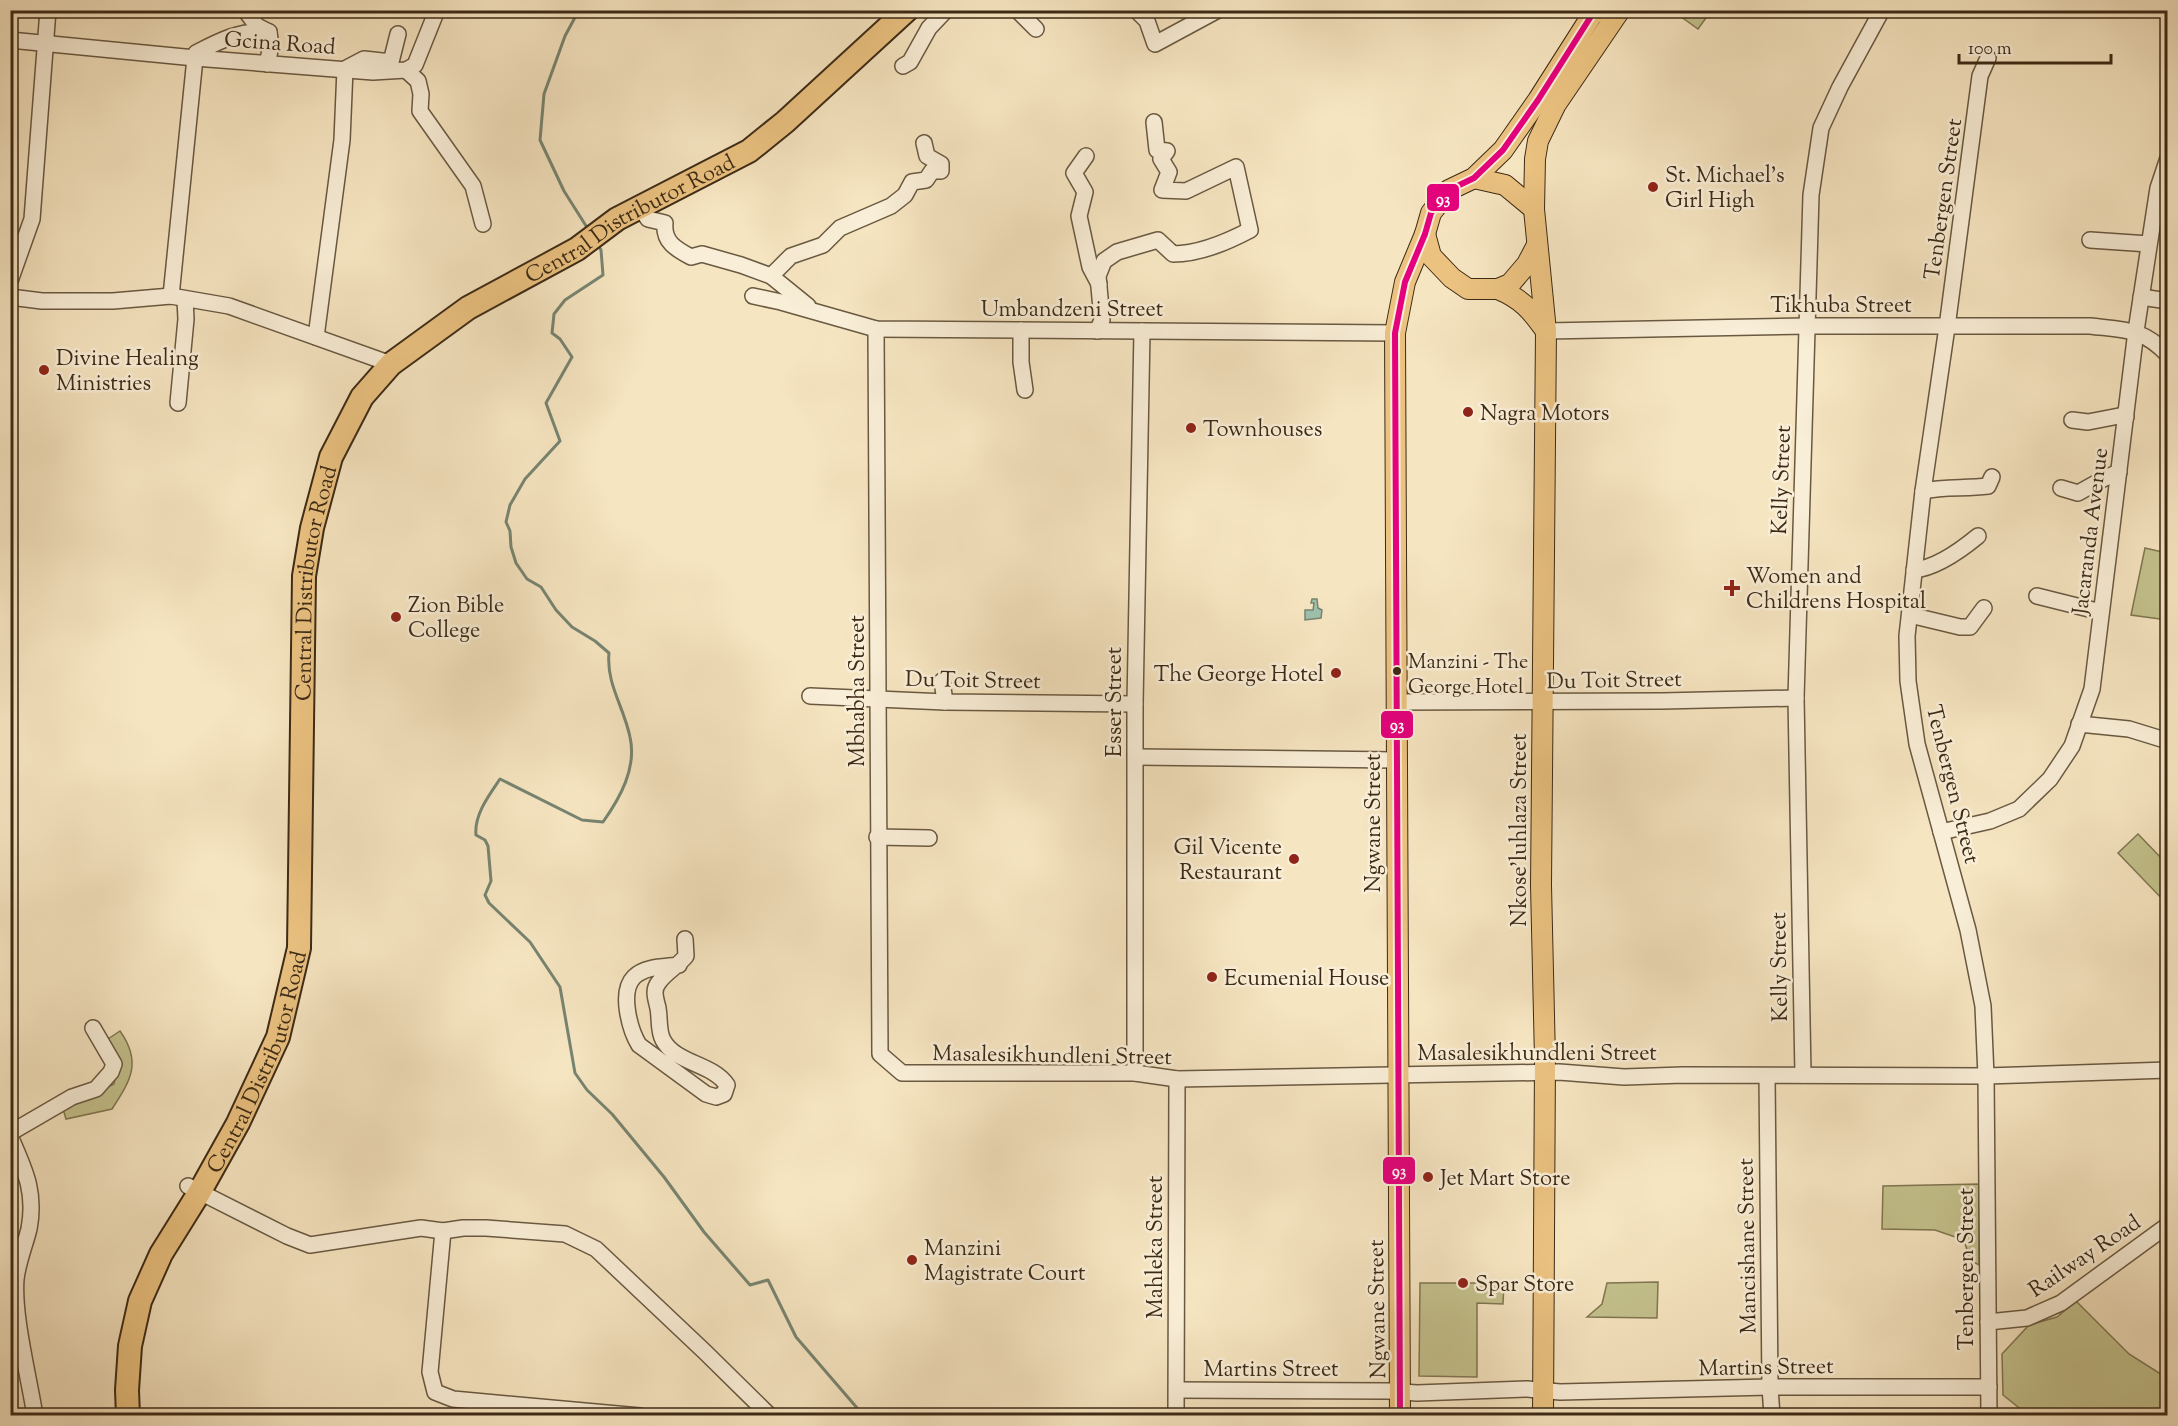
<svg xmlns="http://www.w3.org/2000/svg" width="2178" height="1426" font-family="'Sorts Mill Goudy',serif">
<rect width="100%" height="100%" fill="#f6e5c1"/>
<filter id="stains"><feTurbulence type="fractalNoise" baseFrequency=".00333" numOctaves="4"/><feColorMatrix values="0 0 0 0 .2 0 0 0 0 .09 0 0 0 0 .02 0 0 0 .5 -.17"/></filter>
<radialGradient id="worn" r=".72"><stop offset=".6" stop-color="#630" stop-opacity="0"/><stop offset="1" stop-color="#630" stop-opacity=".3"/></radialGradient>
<g fill="#c4c28d" stroke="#807652" stroke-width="1.5">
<path d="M1673,11H1711L1698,29Z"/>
<path d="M2145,548L2167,553V620L2131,615Z"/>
<path d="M2138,834L2167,864V904L2118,853Z"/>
<path d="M120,1031C142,1062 131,1080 112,1109L66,1119L63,1109L114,1084L116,1073L108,1039Z"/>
<path d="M1979,1184V1265L1970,1260L1964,1240L1935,1230L1882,1229L1883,1186Z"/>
<path d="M1658,1282L1657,1318L1587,1317L1602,1304L1607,1283Z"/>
<path d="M1420,1283H1504L1503,1304L1477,1303V1377L1419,1376Z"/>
<path d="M2076,1301L2129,1354L2167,1378V1415H2028L2003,1395L2002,1354L2029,1325L2057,1317Z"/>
</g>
<path fill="#9ec0ac" stroke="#778470" stroke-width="1.5" d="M1312,599H1317L1318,608L1322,610L1321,618L1305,620V610H1313L1314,603H1311Z"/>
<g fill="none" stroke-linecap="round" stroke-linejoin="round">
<g stroke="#778470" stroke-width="3">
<path d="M579,10L565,36L544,94L540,140L564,191L588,229"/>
<path d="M598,245L601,250L603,275L565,300L554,314L552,333L560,339L572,357L546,403L560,441L525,479L510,505L506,522L510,531L511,547L516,563L527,579L541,587L556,610L572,627L595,641L609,653C606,684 624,707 630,737C637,768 620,798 603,822L582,820L500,779C489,795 474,815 476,835L485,840L488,846L491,881L485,895L489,903L530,942L560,987L575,1073L587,1090L612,1114L664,1177L704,1232L750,1285L768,1280L796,1337L864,1416"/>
</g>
<defs>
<g id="minor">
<path d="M245,10L257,26L269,32L271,46L267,64"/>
<path d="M1017,10L1036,29"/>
<path d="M1136,10L1147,21L1155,44L1218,10"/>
<path d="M10,40L195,58L373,72L406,70L415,65L437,10"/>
<path d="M196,53C219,41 242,29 269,32"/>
<path d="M1988,58L1980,76L1947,327L1923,491L1907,636L1908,681L1917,744L1968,930L1983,1006L1986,1076L1989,1416"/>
<path d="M903,66L910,62L929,28L946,10"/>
<path d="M406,70L418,81L421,94L420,111L473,186L483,224"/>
<path d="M1086,156L1074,173L1085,192L1079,216L1090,267L1099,284"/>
<path d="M640,206L648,219L665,223C663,242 676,249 691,257L702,254L741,265L771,276L808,306"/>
<path d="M2090,240L2149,244"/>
<path d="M771,276L791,256L823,245L840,228L891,206L905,195L912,182L926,180L932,171H941V164L927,156L924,143"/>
<path d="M10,281L32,219L48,10"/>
<path d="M171,296L195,58"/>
<path d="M753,296L781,302L876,329L1395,333"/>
<path d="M10,297L42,301H113L171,296L229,306L391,364"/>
<path d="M2141,297L2168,301"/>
<path d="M876,329L880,1054L902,1073H1135L1177,1079L1559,1072L1624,1077L1683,1075L1986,1076L2168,1070"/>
<path d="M1021,330V362L1025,390"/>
<path d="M1097,331L1102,320L1098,276L1104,261L1117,252L1158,240L1173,254C1200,254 1227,242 1250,230L1236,167L1186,191L1162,190L1169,172L1161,159L1167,151L1157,150L1154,122"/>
<path d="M1546,331L1808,326H2090C2124,330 2143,328 2168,355"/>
<path d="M316,337L342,140L345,69L364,59L391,62L398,34"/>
<path d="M178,403L186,319L185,299"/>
<path d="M2072,420L2088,422L2119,416L2126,417"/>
<path d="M2061,488L2078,493L2105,478L2119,472"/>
<path d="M1923,491C1944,486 1966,489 1988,486L1992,477"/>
<path d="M1914,570C1936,568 1961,550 1978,536"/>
<path d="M2037,596L2101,612"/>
<path d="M1910,615L1960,627H1970L1984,608"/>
<path d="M942,681L945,702"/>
<path d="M810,696L945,702L1135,704"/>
<path d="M1396,702L1662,701L1796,698"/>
<path d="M2079,724L2129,729L2168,741"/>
<path d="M1136,757L1396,760"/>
<path d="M1941,832L1990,821L2019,809L2050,779L2072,746L2092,689L2136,331L2158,188L2168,158"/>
<path d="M877,837L929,838"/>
<path d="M679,965C665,967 645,966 634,977C619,992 630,1030 639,1045L706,1094L716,1097L724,1094L727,1085C712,1063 676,1064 663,1040C658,1031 660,1019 658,1008C656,999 652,990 659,982C666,972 678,966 686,956L685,939"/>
<path d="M1135,1073V704L1142,331"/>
<path d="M1803,1075L1796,698L1811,195L1821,128L1840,87L1882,10"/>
<path d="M1767,1076L1770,1387L1772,1416"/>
<path d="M10,1133L72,1097L96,1089L111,1072L114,1064L93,1028"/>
<path d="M10,1136C25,1170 36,1192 29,1229C25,1245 18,1262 16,1279C13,1316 29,1377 35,1416"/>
<path d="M188,1186L287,1236L310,1245L421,1228L443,1231L463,1228H486L565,1234L596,1249L705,1352L770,1416"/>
<path d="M443,1231L430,1372L435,1392L453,1399L640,1416"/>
<path d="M1988,1322L2027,1318L2061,1303L2168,1225"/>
<path d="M1177,1390L1388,1391L1417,1393L1527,1389L1560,1392L1770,1387H1989"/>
<path d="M1176,1416L1177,1079"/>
</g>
<g id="major">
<path d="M1474,178L1505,185L1534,209"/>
<path d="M1425,234L1431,256L1452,278L1468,289H1498L1510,284L1527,264L1537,245"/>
<path d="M1498,289C1522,299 1531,310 1546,331"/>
<path d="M1400,1416L1395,333L1405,282L1425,234L1431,213L1449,190L1474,178L1503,150L1538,100L1594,12"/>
<path d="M1543,1416L1545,1059L1541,885L1546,331L1534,209L1535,159L1538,141L1556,104L1620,10"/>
</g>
<g id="highway">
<path d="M1594,12L1595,10"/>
<path id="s1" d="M128,1416L127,1390L130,1346L140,1301L161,1254L199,1193L238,1123L278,1037L299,948L304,576L312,528L331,457L362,397L391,364L468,308L577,249L617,219L749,151L785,122L907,10"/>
</g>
</defs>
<use href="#minor" stroke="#6a5941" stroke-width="18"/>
<use href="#major" stroke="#3c2a16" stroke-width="22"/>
<use href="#highway" stroke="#3c2a16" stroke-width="26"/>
<use href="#minor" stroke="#f9eed7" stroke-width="15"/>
<use href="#major" stroke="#ebc280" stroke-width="20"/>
<use href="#highway" stroke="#ebc280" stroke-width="22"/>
<defs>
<path id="bus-1" d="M1400,1416L1395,333L1405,282L1425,234L1431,213L1449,190L1474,178L1503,150L1538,100L1595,10"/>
</defs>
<use href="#bus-1" stroke="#f9eed7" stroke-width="10"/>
<use href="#bus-1" stroke="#e5007d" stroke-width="6"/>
</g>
<g fill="#8f2418" stroke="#f9eed7" stroke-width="2">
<circle cx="1653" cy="187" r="6"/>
<circle cx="44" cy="370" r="6"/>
<circle cx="1468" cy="412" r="6"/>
<circle cx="1191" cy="428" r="6"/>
<path d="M1729 579h6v6h6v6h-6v6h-6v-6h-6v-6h6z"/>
<circle cx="396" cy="617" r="6"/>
<circle cx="1336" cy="673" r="6"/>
<circle cx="1294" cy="859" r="6"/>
<circle cx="1212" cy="977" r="6"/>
<circle cx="1428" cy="1177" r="6"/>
<circle cx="912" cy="1260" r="6"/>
<circle cx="1463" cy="1283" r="6"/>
</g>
<circle fill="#3c2a16" stroke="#f9eed7" stroke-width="2" cx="1397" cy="671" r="5"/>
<g text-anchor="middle" stroke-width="5" stroke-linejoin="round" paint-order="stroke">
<g font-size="20" fill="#3c2a16" stroke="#f9eed7" text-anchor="start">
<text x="1408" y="668">Manzini - The<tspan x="1408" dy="25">George Hotel</tspan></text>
</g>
<g font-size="22" fill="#3c2a16" stroke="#f9eed7">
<text transform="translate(280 42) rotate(4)" y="8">Gcina Road</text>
<text transform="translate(1942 199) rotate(-82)" y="8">Tenbergen Street</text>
<text dy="8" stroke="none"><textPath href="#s1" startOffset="1392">Central Distributor Road</textPath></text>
<text x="1841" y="312">Tikhuba Street</text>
<text x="1072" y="316">Umbandzeni Street</text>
<text transform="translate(1780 480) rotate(-88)" y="8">Kelly Street</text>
<text transform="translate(2089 531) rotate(-83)" y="8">Jacaranda Avenue</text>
<text dy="8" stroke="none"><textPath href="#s1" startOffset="872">Central Distributor Road</textPath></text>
<text transform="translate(973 679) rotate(1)" y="8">Du Toit Street</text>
<text transform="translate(1614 679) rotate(-1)" y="8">Du Toit Street</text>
<text transform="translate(856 691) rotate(-90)" y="8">Mbhabha Street</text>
<text transform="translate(1113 702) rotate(-90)" y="8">Esser Street</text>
<text transform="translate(1954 784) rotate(76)" y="8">Tenbergen Street</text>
<text transform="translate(1372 823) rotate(-90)" y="8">Ngwane Street</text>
<text transform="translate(1518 830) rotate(-90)" y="8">Nkose'luhlaza Street</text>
<text transform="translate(1778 967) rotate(-91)" y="8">Kelly Street</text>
<text x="1537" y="1060">Masalesikhundleni Street</text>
<text transform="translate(1052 1054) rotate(1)" y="8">Masalesikhundleni Street</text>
<text dy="8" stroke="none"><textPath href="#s1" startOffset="384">Central Distributor Road</textPath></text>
<text transform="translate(1746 1246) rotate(-91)" y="8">Mancishane Street</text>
<text transform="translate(1154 1247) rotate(-90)" y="8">Mahleka Street</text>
<text transform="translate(2084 1255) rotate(-34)" y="8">Railway Road</text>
<text transform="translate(1965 1269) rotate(-90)" y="8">Tenbergen Street</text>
<text transform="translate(1376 1309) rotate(-91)" y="8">Ngwane Street</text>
<text transform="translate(1766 1366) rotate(-1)" y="8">Martins Street</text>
<text x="1271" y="1376">Martins Street</text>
</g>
<g font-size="22" fill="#3c2a16" stroke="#f9eed7" text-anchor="start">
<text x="1665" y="182">St. Michael's<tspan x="1665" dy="25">Girl High</tspan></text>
<text x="56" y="365">Divine Healing<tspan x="56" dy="25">Ministries</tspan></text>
<text x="1480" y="420">Nagra Motors</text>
<text x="1203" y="436">Townhouses</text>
<text x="1746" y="583">Women and<tspan x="1746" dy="25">Childrens Hospital</tspan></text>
<text x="408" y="612">Zion Bible<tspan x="408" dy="25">College</tspan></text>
<text x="1324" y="681" text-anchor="end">The George Hotel</text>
<text x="1282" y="854" text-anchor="end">Gil Vicente<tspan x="1282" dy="25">Restaurant</tspan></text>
<text x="1224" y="985">Ecumenial House</text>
<text x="1440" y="1185">Jet Mart Store</text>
<text x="924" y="1255">Manzini<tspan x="924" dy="25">Magistrate Court</tspan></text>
<text x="1475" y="1291">Spar Store</text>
</g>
</g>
<g stroke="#f9eed7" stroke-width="2">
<rect x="1426" y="183" width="34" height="29" rx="6" fill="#e5007d"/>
<rect x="1380" y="710" width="34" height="29" rx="6" fill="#e5007d"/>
<rect x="1382" y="1156" width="34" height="29" rx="6" fill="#e5007d"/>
</g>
<g font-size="16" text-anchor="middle" font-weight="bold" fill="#fff">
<text x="1443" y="204">93</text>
<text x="1397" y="730">93</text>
<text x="1399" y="1176">93</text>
</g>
<rect width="2178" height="1426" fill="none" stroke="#f6e5c1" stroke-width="36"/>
<rect x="12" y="12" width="2154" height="1402" fill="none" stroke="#3c2a16" stroke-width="3"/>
<rect x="18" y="18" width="2142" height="1390" fill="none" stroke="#3c2a16" stroke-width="1.5"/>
<path d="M1959 54v9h152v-9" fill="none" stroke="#3c2a16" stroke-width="3"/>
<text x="1968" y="54" font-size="18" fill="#3c2a16" stroke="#f9eed7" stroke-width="4.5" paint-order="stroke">100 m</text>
<rect width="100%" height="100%" filter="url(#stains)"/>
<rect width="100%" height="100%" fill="url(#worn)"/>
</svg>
